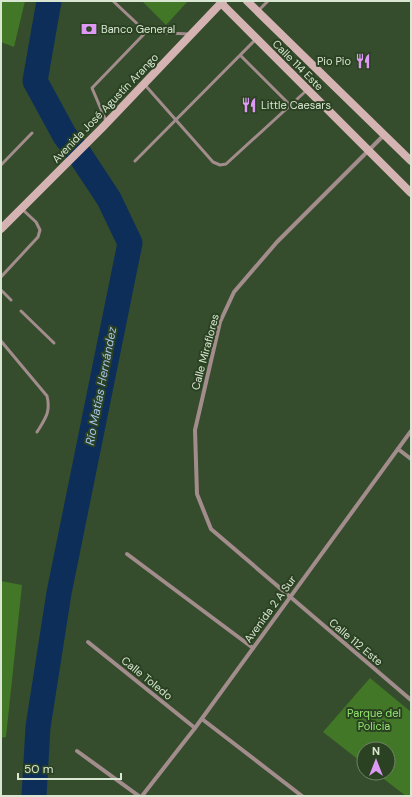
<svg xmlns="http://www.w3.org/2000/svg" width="412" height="797" font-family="'DM Sans',sans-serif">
<rect width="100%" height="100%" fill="#354d2c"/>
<g fill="#417727">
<path d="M1,1H25L14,47L1,42Z"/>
<path d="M142,1H188L166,25Z"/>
<path d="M1,581L22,585L6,737L1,738Z"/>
<path d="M370,678L411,712V796H406L376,773H388V749H364V764L323,732Z"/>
</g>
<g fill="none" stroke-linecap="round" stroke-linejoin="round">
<path stroke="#0d2e59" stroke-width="25" d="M34,796L38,727L59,593L130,243L109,199L78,152L65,136L35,81L49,1"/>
<g stroke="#a28c8c" stroke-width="3">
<path d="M113,1L146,32L189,34"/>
<path d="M258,11L268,1"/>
<path d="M241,56L290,105"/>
<path d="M145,85L213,162L220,165L226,164L307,90"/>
<path d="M106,121L92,88L146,32"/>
<path d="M135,161L256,39"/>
<path d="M1,165L32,133"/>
<path d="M1,277L38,237L40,230L36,222L23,210"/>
<path d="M1,290L11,300"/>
<path d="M21,311L54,343"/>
<path d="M1,341L47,396C51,412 45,419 37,432"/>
</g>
<g stroke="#a28c8c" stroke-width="4">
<path d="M384,135L277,242L234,292L220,322L195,430L197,494L211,529L411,700"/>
<path d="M398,449L411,459"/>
<path d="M127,554L253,648"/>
<path d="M88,642L195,728"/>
<path d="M202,719L302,796"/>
<path d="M77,751L139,796"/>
<path d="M142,796L195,728L411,431"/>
</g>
<g stroke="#d6b3b3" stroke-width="8">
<path d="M247,1L411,161"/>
<path d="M221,3L411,193"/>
<path d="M1,229L101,129L223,1"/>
</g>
</g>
<defs>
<symbol id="bank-bare" viewBox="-9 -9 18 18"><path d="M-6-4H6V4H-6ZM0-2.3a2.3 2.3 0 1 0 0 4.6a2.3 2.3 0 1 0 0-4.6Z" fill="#dd99f4" stroke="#2b4222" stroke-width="2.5" paint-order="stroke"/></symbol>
<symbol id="restaurant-bare" viewBox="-9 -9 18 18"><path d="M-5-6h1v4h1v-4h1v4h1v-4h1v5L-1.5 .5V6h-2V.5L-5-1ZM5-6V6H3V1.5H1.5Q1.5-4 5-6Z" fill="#dd99f4" stroke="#2b4222" stroke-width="2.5" paint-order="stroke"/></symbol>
</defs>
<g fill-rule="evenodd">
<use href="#bank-bare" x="78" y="18" width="22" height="22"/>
<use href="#restaurant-bare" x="352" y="50" width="22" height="22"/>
<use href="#restaurant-bare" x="238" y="94" width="22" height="22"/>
</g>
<g text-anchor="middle" stroke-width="4" stroke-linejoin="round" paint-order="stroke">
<g font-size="11" fill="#d8e6d2" stroke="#2b4222" text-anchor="start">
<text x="101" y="33">Banco General</text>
<text x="351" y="65" text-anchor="end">Pio Pio</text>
<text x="261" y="109">Little Caesars</text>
</g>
<g font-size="11" fill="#d8e6d2" stroke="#2b4222">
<text transform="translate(298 65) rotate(45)" y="4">Calle 114 Este</text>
<text transform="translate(105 108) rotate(-46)" y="4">Avenida José Agustín Arango</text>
<text transform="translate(205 352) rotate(-75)" y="4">Calle Miraflores</text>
<text transform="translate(270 609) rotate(-54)" y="4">Avenida 2 A Sur</text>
<text transform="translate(356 642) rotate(40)" y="4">Calle 112 Este</text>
<text transform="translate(147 678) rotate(39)" y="4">Calle Toledo</text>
</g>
<g font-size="11" fill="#92e66f" stroke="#2b4222">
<text x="374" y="717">Parque del<tspan x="374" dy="13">Policia</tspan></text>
</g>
<g font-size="12" font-style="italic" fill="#a6c5f0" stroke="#2b4222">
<text transform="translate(101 386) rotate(-79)" y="4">Río Matías Hernández</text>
</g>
</g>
<rect width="412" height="797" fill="none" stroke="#d8e6d2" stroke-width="4"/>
<g transform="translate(376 761)"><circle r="19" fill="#2b4222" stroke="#708468"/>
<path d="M0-3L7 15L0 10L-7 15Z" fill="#dd99f4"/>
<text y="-6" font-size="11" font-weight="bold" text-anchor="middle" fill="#d8e6d2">N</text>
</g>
<path d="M18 773v6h103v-6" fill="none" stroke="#d8e6d2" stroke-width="2"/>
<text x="24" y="773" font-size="12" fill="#d8e6d2" stroke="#2b4222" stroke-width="3" paint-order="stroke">50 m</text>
</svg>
